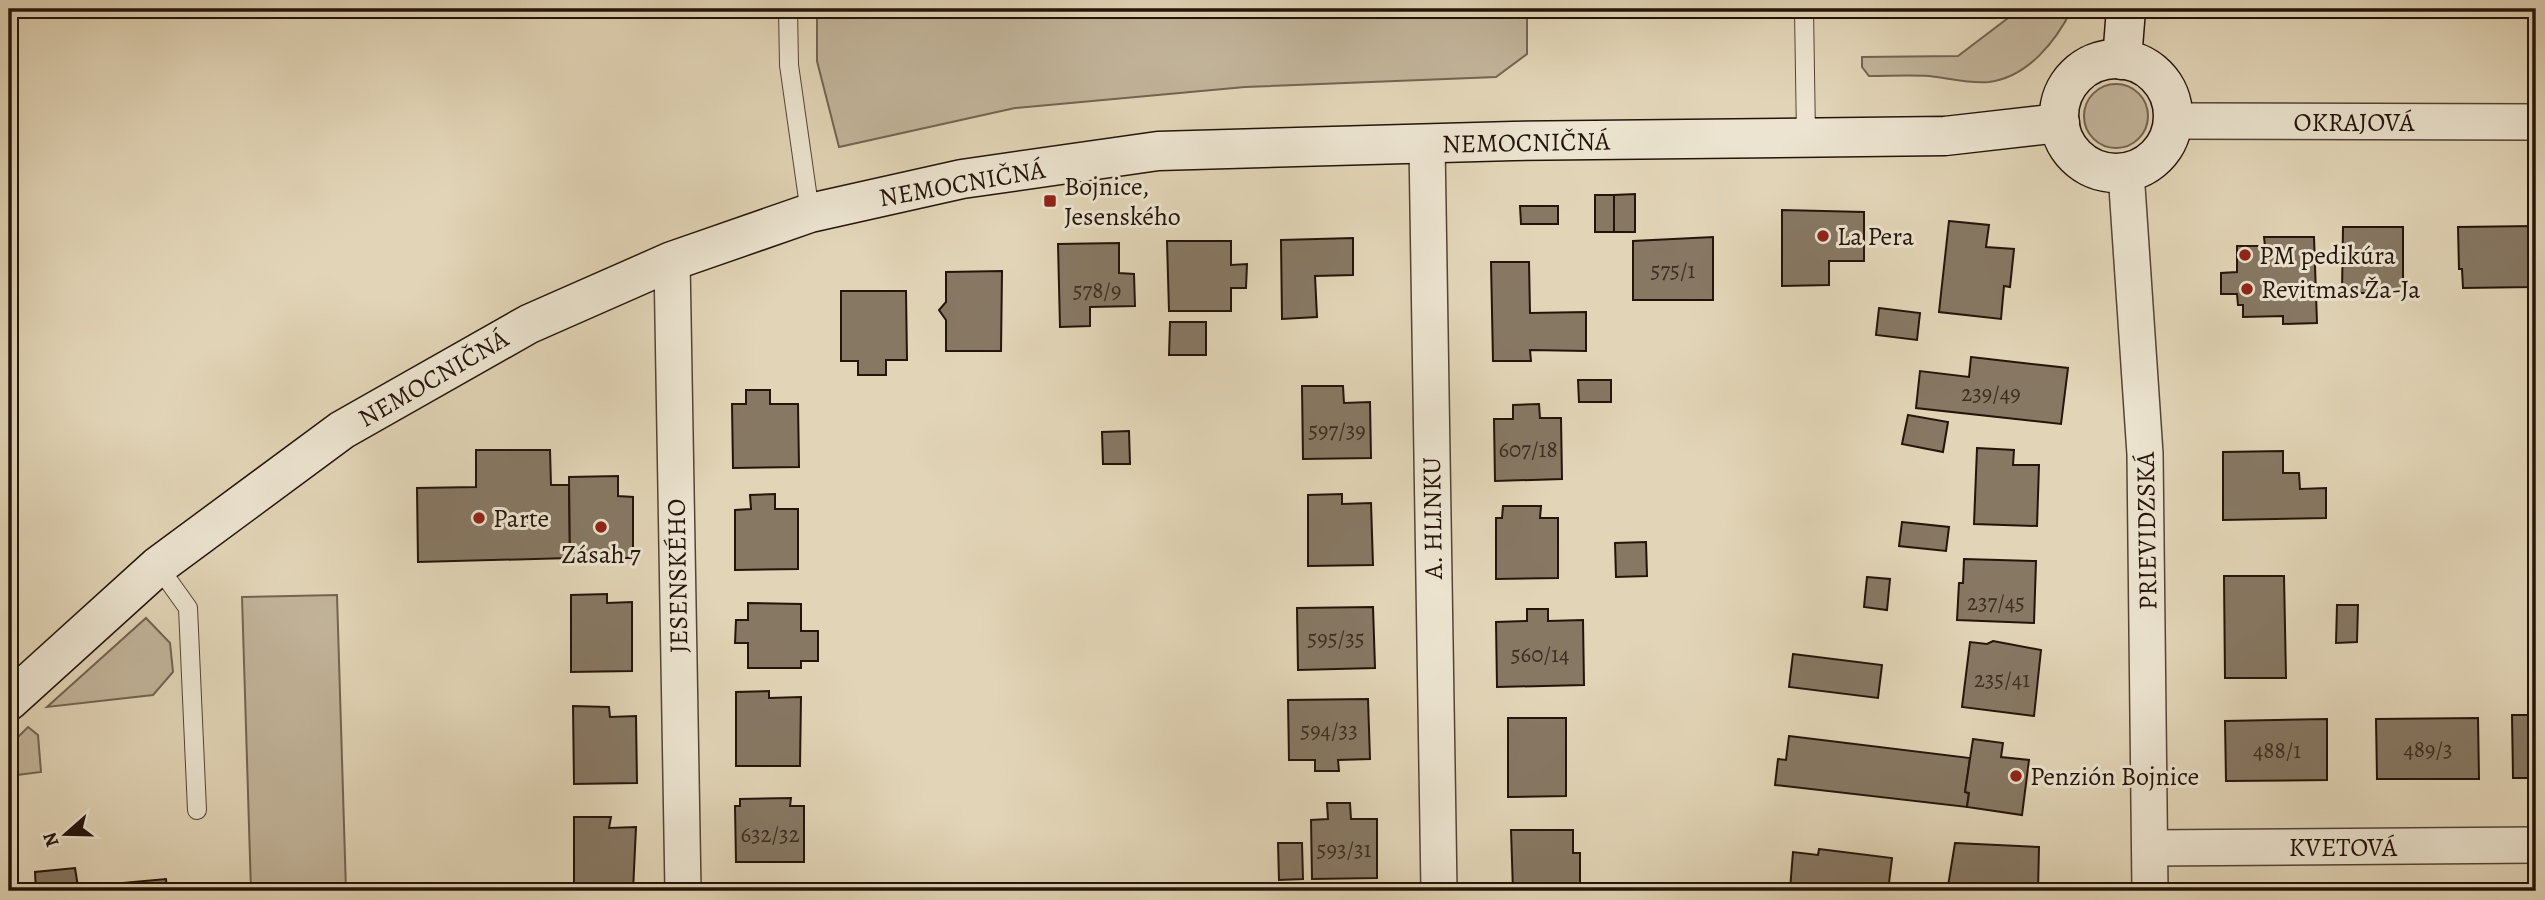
<svg xmlns="http://www.w3.org/2000/svg" width="2545" height="900" font-family="Alegreya,serif">
<rect width="100%" height="100%" fill="#e2d5b7"/>
<filter id="stains"><feTurbulence type="fractalNoise" baseFrequency=".00286" numOctaves="4"/><feColorMatrix values="0 0 0 0 .2 0 0 0 0 .09 0 0 0 0 .02 0 0 0 .5 -.17"/></filter>
<radialGradient id="worn" r=".72"><stop offset=".6" stop-color="#630" stop-opacity="0"/><stop offset="1" stop-color="#630" stop-opacity=".3"/></radialGradient>
<g fill="#c2b49a" stroke="#736452" stroke-width="2">
<path d="M817,9H1527V54L1496,77L1245,87L1015,108L839,147L817,61Z"/>
<path d="M2020,9H2072C2056,41 2028,77 1989,82C1970,84 1948,78 1929,76C1909,75 1889,76 1869,76L1862,67V57L1958,56Z"/>
<circle cx="2116" cy="116" r="32"/>
<path d="M337,595L346,891H251L242,597Z"/>
<path d="M146,618L170,643L173,672L153,695L47,707Z"/>
<path d="M28,727L38,735L41,772L9,776V746Z"/>
</g>
<g fill="#877864" stroke="#24140a" stroke-width="2">
<path d="M1635,194V232H1614V195Z"/>
<rect x="1595" y="195" width="19" height="37"/>
<path d="M1520,206H1558V224H1521Z"/>
<path d="M1782,210L1864,212V261H1829V285L1782,286Z"/>
<path d="M1949,221L1989,225L1986,247L2014,249L2010,287L2004,286L2001,319L1939,312Z"/>
<path d="M2533,226V287L2463,288L2462,269H2459L2458,227Z"/>
<path d="M2343,227H2403V293H2342Z"/>
<path d="M1713,237V300H1633V241Z"/>
<path d="M2264,237H2314L2317,323L2283,324V316L2243,317V305H2238L2237,294H2221V273L2237,272V246H2265Z"/>
<path d="M1353,238V275L1315,276L1317,317L1282,319L1281,240Z"/>
<path d="M1167,241H1231V265L1247,264L1246,288H1231V311H1169Z"/>
<path d="M1119,243V273L1134,274L1135,306L1090,307V326L1060,327L1058,244Z"/>
<path d="M1491,262H1529L1530,313L1586,312V351L1530,350L1531,361H1493Z"/>
<path d="M1002,271L1001,351H946V320L939,310L946,302V272Z"/>
<path d="M841,291H906L907,360H886V375H858V361H841Z"/>
<path d="M1879,308L1920,313L1917,340L1876,335Z"/>
<path d="M1170,322H1206V355H1169Z"/>
<path d="M1971,357L2068,368L2061,424L1916,408L1920,371L1969,377Z"/>
<path d="M1578,380H1611V402H1579Z"/>
<path d="M1302,386H1343L1344,403L1370,402L1371,458L1303,459Z"/>
<path d="M746,390H770V404H798L799,467L733,468L732,404H746Z"/>
<path d="M1539,404L1540,418H1561L1562,479L1495,481L1494,419H1513V405Z"/>
<path d="M1908,415L1948,422L1943,452L1902,444Z"/>
<path d="M1129,431L1130,464H1103L1102,432Z"/>
<path d="M1977,448L2014,450L2013,465H2039L2037,526L1974,524Z"/>
<path d="M476,450H550L551,485H569L570,558L418,562L417,488L476,487Z"/>
<path d="M2283,451V473H2299L2300,489L2326,488V518L2223,520V452Z"/>
<path d="M618,476V496L633,497V558H570L569,477Z"/>
<path d="M775,494V509H798V569L735,570V510L751,509L750,495Z"/>
<path d="M1342,494V504L1371,503L1373,565L1308,566V495Z"/>
<path d="M1503,506H1541L1540,518H1558V578L1496,579V518H1502Z"/>
<path d="M1902,522L1949,527L1946,551L1899,546Z"/>
<path d="M1646,542L1647,576L1616,577L1615,543Z"/>
<path d="M1964,559L2036,561L2034,623L1957,620L1959,583H1963Z"/>
<path d="M2224,576H2284L2286,678H2225Z"/>
<path d="M1867,577L1890,579L1887,610L1864,607Z"/>
<path d="M607,594V603L632,602V671L571,672V595Z"/>
<path d="M748,603L801,604V631H818V661H801V668H748V643H735L736,620H748Z"/>
<path d="M2337,605H2358L2357,642L2336,643Z"/>
<path d="M1373,607L1375,668L1298,670L1297,608Z"/>
<path d="M1527,609H1548V621L1583,620L1584,685L1497,687L1496,622L1527,621Z"/>
<path d="M1993,641L2041,650L2034,716L1962,707L1970,642L1987,644Z"/>
<path d="M1793,654L1882,665L1878,698L1789,687Z"/>
<path d="M769,691V698L801,697L800,766H736V692Z"/>
<path d="M1368,699L1370,759L1338,760L1339,771H1315V760H1289L1288,700Z"/>
<path d="M573,706L609,707L610,717L636,716L637,783L574,784Z"/>
<path d="M2512,715H2536V778H2513Z"/>
<path d="M1508,718H1566V796L1508,797Z"/>
<path d="M2478,718L2479,779H2377L2376,719Z"/>
<path d="M2327,719V780L2226,781L2225,721Z"/>
<path d="M1789,736L1970,758L1965,792L1969,793L1967,807L1775,785L1778,759L1786,760Z"/>
<path d="M1973,739L2003,743L2001,757L2029,760L2022,815L1967,807L1969,793L1965,792Z"/>
<path d="M791,798L790,806H804V862H736L735,806H740V799Z"/>
<path d="M1327,803H1350L1351,819H1377V878L1312,879L1311,820L1328,819Z"/>
<path d="M574,817H611L609,828L636,827L633,891H574Z"/>
<path d="M1511,830H1573V853H1580V891H1513Z"/>
<path d="M1278,843H1302L1303,879L1279,880Z"/>
<path d="M1955,843L2039,847L2038,891H1963V887L1948,886Z"/>
<path d="M1819,849L1892,858L1888,891L1790,890L1793,852L1818,855Z"/>
<path d="M75,868L78,887L166,879L167,891H36L35,872Z"/>
</g>
<g fill="none" stroke-linecap="round" stroke-linejoin="round">
<defs>
<g id="lane">
<path d="M788,9L789,65L810,213"/>
<path d="M1804,9L1806,137"/>
<path d="M158,566L188,608L197,810"/>
</g>
<g id="street">
<path d="M2173,121L2536,122"/>
<path d="M1427,144L1439,891"/>
<path d="M2126,172L2145,454L2150,891"/>
<path d="M672,261L683,891"/>
<path d="M2150,848L2536,845"/>
</g>
<g id="secondary">
<circle cx="2116" cy="116" r="57"/>
<path d="M2122,60L2126,9"/>
<path d="M9,701L158,566L342,430L529,324L672,261L810,213L962,179L1158,151L1513,141L1945,136L2060,123"/>
</g>
</defs>
<use href="#lane" stroke="#544435" stroke-width="20"/>
<use href="#street" stroke="#544435" stroke-width="38"/>
<use href="#secondary" stroke="#24140a" stroke-width="41"/>
<use href="#lane" stroke="#ece4d0" stroke-width="18"/>
<use href="#street" stroke="#ece4d0" stroke-width="35"/>
<use href="#secondary" stroke="#ece4d0" stroke-width="38"/>
</g>
<g fill="#8f2418" stroke="#ece4d0" stroke-width="2.5">
<rect x="1043" y="194" width="14" height="14" rx="3.5"/>
<circle cx="1823" cy="236" r="7"/>
<circle cx="2245" cy="255" r="7"/>
<circle cx="2247" cy="289" r="7"/>
<circle cx="479" cy="518" r="7"/>
<circle cx="601" cy="527" r="7"/>
<circle cx="2016" cy="776" r="7"/>
</g>
<g text-anchor="middle" stroke-width="6" stroke-linejoin="round" paint-order="stroke">
<g font-size="23" fill="#3d2d20">
<text x="1673" y="278">575/1</text>
<text x="1097" y="298">578/9</text>
<text x="1991" y="401">239/49</text>
<text x="1337" y="438">597/39</text>
<text x="1528" y="457">607/18</text>
<text x="1996" y="610">237/45</text>
<text x="1336" y="646">595/35</text>
<text x="1540" y="662">560/14</text>
<text x="2002" y="687">235/41</text>
<text x="1329" y="738">594/33</text>
<text x="2428" y="757">489/3</text>
<text x="2277" y="758">488/1</text>
<text x="770" y="842">632/32</text>
<text x="1344" y="857">593/31</text>
</g>
<g font-size="26" fill="#24140a" stroke="#ece4d0">
<text x="2354" y="131">OKRAJOVÁ</text>
<text transform="translate(1526 142) rotate(-1)" y="9">NEMOCNIČNÁ</text>
<text transform="translate(962 183) rotate(-10)" y="9">NEMOCNIČNÁ</text>
<text transform="translate(433 378) rotate(-30)" y="9">NEMOCNIČNÁ</text>
<text transform="translate(1432 518) rotate(-91)" y="9">A. HLINKU</text>
<text transform="translate(2146 531) rotate(-91)" y="9">PRIEVIDZSKÁ</text>
<text transform="translate(677 576) rotate(-91)" y="9">JESENSKÉHO</text>
<text x="2343" y="856">KVETOVÁ</text>
</g>
<g font-size="26" fill="#24140a" stroke="#ece4d0" text-anchor="start">
<text x="1064" y="195">Bojnice,<tspan x="1064" dy="30">Jesenského</tspan></text>
<text x="1837" y="245">La Pera</text>
<text x="2259" y="264">PM pedikúra</text>
<text x="2261" y="298">Revitmas Ža-Ja</text>
<text x="493" y="527">Parte</text>
<text x="601" y="563" text-anchor="middle">Zásah 7</text>
<text x="2030" y="785">Penzión Bojnice</text>
</g>
</g>
<rect width="2545" height="900" fill="none" stroke="#e2d5b7" stroke-width="35"/>
<rect x="10" y="10" width="2524" height="879" fill="none" stroke="#24140a" stroke-width="3.5"/>
<rect x="18" y="18" width="2510" height="865" fill="none" stroke="#24140a" stroke-width="2"/>
<g transform="translate(66 834) rotate(250)" stroke="#ece4d0" stroke-width="5" paint-order="stroke">
<path d="M0-5L12 26L0 18L-12 26Z" fill="#24140a"/>
<text y="-10" font-size="19" font-weight="bold" text-anchor="middle" fill="#24140a">N</text>
</g>
<rect width="100%" height="100%" filter="url(#stains)"/>
<rect width="100%" height="100%" fill="url(#worn)"/>
</svg>
